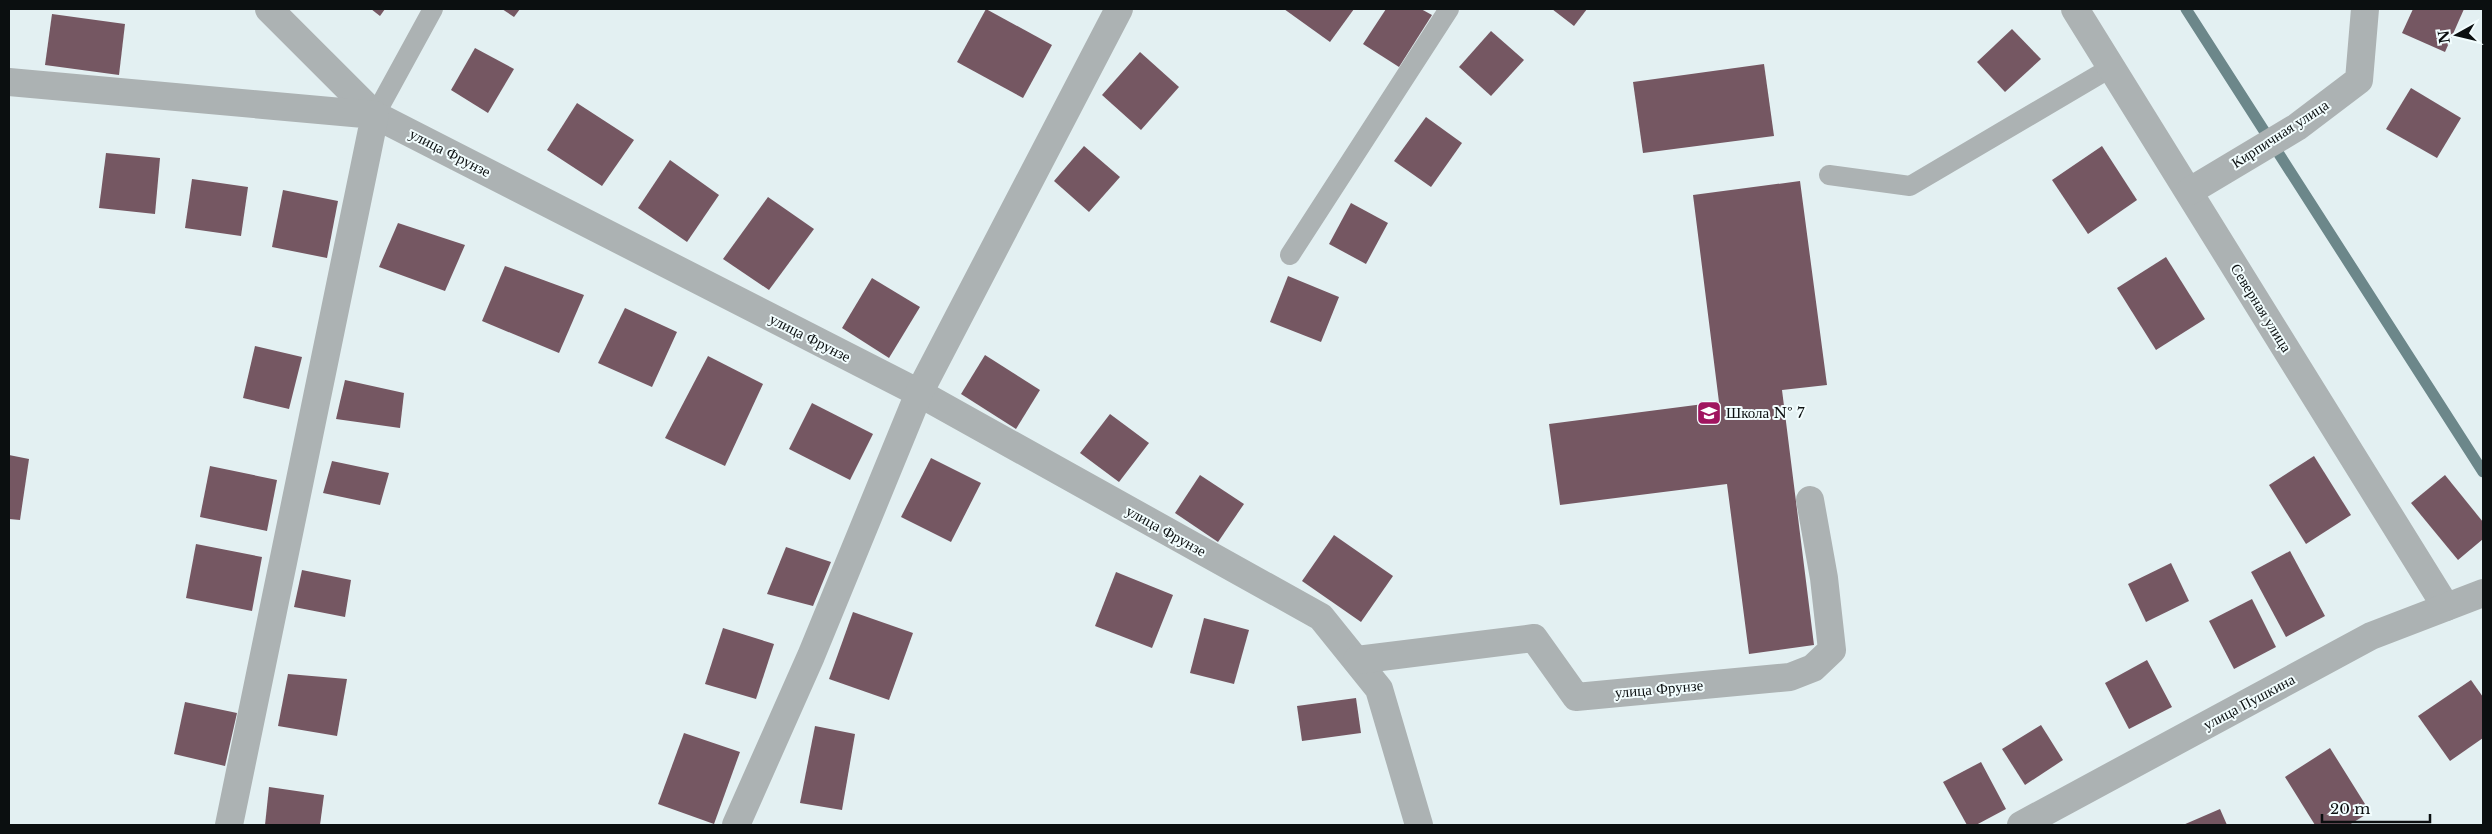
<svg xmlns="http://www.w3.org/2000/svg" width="2492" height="834" font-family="'Libre Baskerville',serif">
<rect width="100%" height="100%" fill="#e3f0f2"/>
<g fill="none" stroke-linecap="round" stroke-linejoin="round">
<path stroke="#6c878a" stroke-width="11" d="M2186,9L2483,472"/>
</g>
<g fill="#755762">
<path d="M371,9H385L380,16Z"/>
<path d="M502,9H520L514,17Z"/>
<path d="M986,9L1052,45L1023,98L957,62Z"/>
<path d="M1284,9H1354L1330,42Z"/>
<path d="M1386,9H1421L1432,15L1399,67L1363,44Z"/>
<path d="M1552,9H1587L1574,26Z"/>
<path d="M2413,9H2464L2445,52L2402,33Z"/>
<path d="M52,14L125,24L119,75L45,65Z"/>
<path d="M2012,29L2041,59L2005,92L1977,62Z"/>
<path d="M1491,31L1524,60L1491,96L1459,67Z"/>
<path d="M475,48L514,69L488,113L451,90Z"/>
<path d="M1140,52L1179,87L1141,130L1102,95Z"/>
<path d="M1764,64L1774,136L1643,153L1633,82Z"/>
<path d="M2411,88L2461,118L2437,158L2386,129Z"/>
<path d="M577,103L634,140L602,186L547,150Z"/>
<path d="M1426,117L1462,143L1431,187L1394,161Z"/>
<path d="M1084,146L1120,177L1089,212L1054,181Z"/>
<path d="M2102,146L2137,200L2088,234L2052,180Z"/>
<path d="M106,153L160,158L155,214L99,208Z"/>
<path d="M670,160L719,195L687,242L638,208Z"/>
<path d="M192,179L248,187L241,236L185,228Z"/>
<path d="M1800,181L1827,385L1782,390L1814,645L1749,654L1727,484L1560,505L1549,424L1719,402L1693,195Z"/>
<path d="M283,190L338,201L327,258L272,247Z"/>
<path d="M768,197L814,229L769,290L723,259Z"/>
<path d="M1351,203L1388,223L1366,264L1329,244Z"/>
<path d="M398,223L465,245L445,291L379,267Z"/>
<path d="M2166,257L2205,319L2156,350L2117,288Z"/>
<path d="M505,266L584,295L559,353L482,321Z"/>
<path d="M1288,276L1339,297L1321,342L1270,322Z"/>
<path d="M872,278L920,307L889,358L842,328Z"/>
<path d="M625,308L677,332L652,387L598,363Z"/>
<path d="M255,346L302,357L289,409L243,398Z"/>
<path d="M985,355L1040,390L1016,429L961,394Z"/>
<path d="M708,356L763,384L725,466L665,438Z"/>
<path d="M345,380L404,393L400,428L336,419Z"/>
<path d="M812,403L873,434L850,480L789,449Z"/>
<path d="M1110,414L1149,443L1119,482L1080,453Z"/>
<path d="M9,455L29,459L20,520L9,519Z"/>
<path d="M2314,456L2351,515L2306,544L2269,485Z"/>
<path d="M931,458L981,483L951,542L901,517Z"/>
<path d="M332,461L389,473L380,505L323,493Z"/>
<path d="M210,466L277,480L267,531L200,517Z"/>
<path d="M1200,475L1244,504L1218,542L1175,513Z"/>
<path d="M2445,475L2483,522V539L2458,560L2411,503Z"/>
<path d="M1334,535L1393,576L1361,622L1302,581Z"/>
<path d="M196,544L262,557L252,611L186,598Z"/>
<path d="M786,547L831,562L813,606L767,594Z"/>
<path d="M2290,551L2325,616L2286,637L2251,572Z"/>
<path d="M2171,563L2189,601L2146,622L2128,584Z"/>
<path d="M302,570L351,580L345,617L294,607Z"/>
<path d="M1116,572L1173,595L1152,648L1095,626Z"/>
<path d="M2252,599L2276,647L2234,669L2209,621Z"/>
<path d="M853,612L913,633L889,700L829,679Z"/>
<path d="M1204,618L1249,630L1234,684L1190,673Z"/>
<path d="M723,628L774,644L756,699L705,684Z"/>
<path d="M2147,660L2172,707L2129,729L2105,683Z"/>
<path d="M288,674L347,679L337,736L278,726Z"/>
<path d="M2471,680L2483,697V738L2450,761L2418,716Z"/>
<path d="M1356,698L1361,733L1302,741L1297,706Z"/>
<path d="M185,702L237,713L225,766L174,754Z"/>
<path d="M2041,725L2063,760L2025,785L2002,749Z"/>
<path d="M815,726L855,734L842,810L800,803Z"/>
<path d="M684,733L740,752L714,824L658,804Z"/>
<path d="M2330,748L2370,812L2349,825H2315L2285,777Z"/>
<path d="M1981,762L2006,809L1976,825H1967L1943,782Z"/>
<path d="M269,787L324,795L320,825H265Z"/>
<path d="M2220,809L2227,825H2183Z"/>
</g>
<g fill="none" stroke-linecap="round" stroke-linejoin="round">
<g stroke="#acb2b3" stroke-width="20">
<path d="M375,115L433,9"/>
<path d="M1829,175L1910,186L2112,67"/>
<path d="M1290,255L1449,9"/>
</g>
<g stroke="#acb2b3" stroke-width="28">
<path d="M269,9L375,115L919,393L1321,617L1379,689L1419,825"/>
<path d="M2075,9L2446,607"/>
<path d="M9,82L375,115L229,825"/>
<path d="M2190,191L2297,127L2359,80L2365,9"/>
<path d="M1357,660L1534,638L1576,697L1790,677L1813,668L1832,650L1824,578L1810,500"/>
<path d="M736,825L811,656L919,393L1119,9"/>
<path d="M2021,825L2371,636L2483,593"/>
</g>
</g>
<defs>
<symbol id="school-square" viewBox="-11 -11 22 22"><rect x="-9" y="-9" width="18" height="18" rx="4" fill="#a0155f" stroke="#f2fdfe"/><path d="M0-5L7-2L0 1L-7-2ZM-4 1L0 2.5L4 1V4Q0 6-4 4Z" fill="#fff"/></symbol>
</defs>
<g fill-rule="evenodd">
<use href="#school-square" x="1695" y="399" width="28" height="28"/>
</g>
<g text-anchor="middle" stroke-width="4" stroke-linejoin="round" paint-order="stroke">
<g font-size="15" fill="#0b0f10" stroke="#f2fdfe">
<text transform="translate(2280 134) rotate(-33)" y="5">Кирпичная улица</text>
<text transform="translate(450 153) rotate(27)" y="5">улица Фрунзе</text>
<text transform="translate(2261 308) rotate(58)" y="5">Северная улица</text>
<text transform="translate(810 338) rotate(27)" y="5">улица Фрунзе</text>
<text transform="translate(1166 531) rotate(29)" y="5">улица Фрунзе</text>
<text transform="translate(1659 689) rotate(-5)" y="5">улица Фрунзе</text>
<text transform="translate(2249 702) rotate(-28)" y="5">улица Пушкина</text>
</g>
<g font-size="15" fill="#0b0f10" stroke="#f2fdfe" text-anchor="start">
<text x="1726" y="418">Школа № 7</text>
</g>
</g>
<rect width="2492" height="834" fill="none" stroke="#0b0f10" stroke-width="20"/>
<g transform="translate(2457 35) rotate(262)" stroke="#f2fdfe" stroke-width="4" paint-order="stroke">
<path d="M0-4L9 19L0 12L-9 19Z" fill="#0b0f10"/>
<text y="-8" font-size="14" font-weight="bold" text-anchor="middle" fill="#0b0f10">N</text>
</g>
<path d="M2322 814v8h108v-8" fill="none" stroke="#0b0f10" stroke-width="2.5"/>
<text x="2330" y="814" font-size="15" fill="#0b0f10" stroke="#f2fdfe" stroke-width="4" paint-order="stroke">20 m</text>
</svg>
